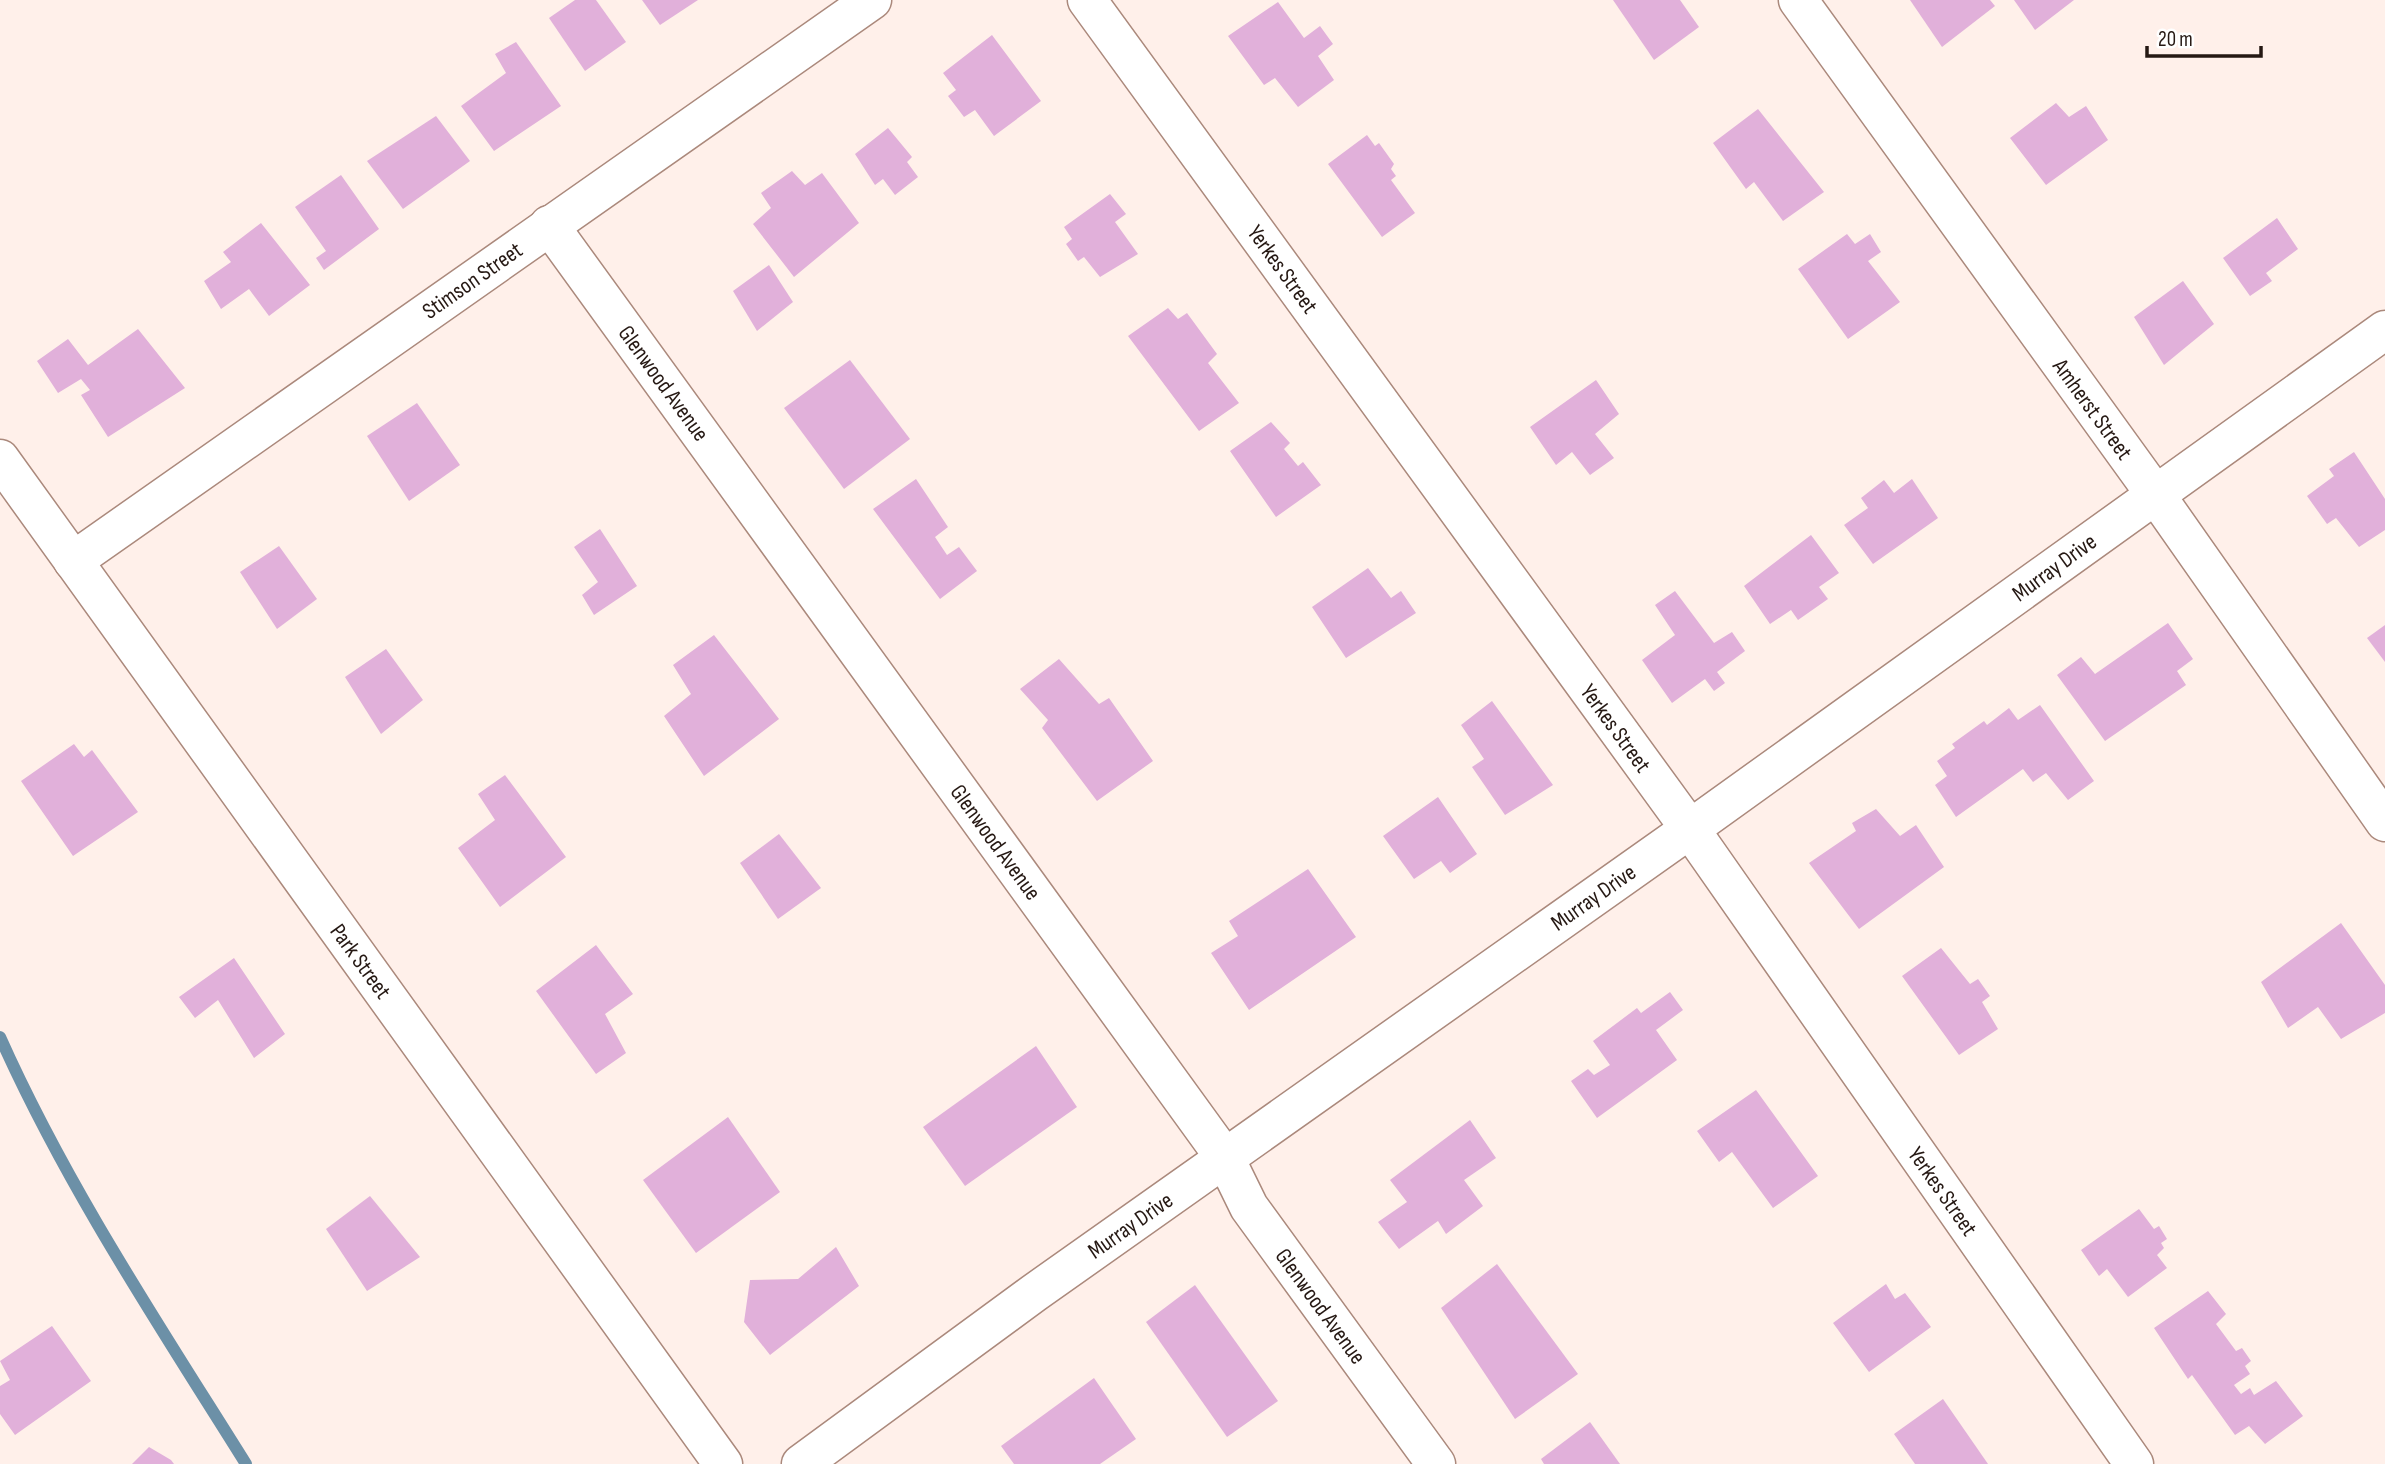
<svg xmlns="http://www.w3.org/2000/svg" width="2385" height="1464" font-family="'Sofia Sans Condensed',sans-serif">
<rect width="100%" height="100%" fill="#fff0ea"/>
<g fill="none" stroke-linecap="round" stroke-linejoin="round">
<path stroke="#6c90a7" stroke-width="12" d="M0,1037C67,1187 159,1325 246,1464"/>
</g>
<g fill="#e1b0da">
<path d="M575,0H596L626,42L585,71L549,18Z"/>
<path d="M642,0H698L660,25Z"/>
<path d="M1613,0H1680L1699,27L1654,60Z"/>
<path d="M1910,0H1990L1995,6L1942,47Z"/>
<path d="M2014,0H2074L2035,30Z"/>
<path d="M1278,2L1304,38L1320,26L1333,44L1318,56L1334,80L1298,107L1275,78L1264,85L1228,36Z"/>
<path d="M992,35L1041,101L994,136L975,110L964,117L948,96L956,90L943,73Z"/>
<path d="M516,42L561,106L494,151L461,106L506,73L495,54Z"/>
<path d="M2056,103L2069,117L2086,106L2108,140L2046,185L2010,138Z"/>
<path d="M1758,109L1824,192L1783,221L1754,182L1746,189L1713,143Z"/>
<path d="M436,116L470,161L403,209L367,161Z"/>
<path d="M888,128L912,157L907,162L918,177L895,195L883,179L875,185L855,154Z"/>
<path d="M1367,135L1375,146L1379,143L1394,164L1391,169L1396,176L1391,180L1415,213L1382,237L1328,164Z"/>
<path d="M792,171L805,185L822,173L859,223L794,277L753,224L771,208L761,193Z"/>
<path d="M341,175L379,229L324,270L316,258L326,251L295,207Z"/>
<path d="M1110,194L1126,214L1115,222L1138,254L1100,277L1084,257L1078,261L1066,244L1072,239L1064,227Z"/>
<path d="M2277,218L2298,249L2266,273L2272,281L2250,296L2223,258Z"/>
<path d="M261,223L310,285L269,316L249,289L221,309L204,281L231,262L223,252Z"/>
<path d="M1847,234L1855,244L1870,234L1881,252L1868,261L1900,302L1848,339L1798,269Z"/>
<path d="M769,265L793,302L757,331L733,291Z"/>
<path d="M2183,281L2214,324L2164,365L2134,317Z"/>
<path d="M1168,308L1178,319L1187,313L1217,354L1208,363L1239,403L1199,431L1128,336Z"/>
<path d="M138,329L185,388L108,437L81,395L90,390L81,379L58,393L37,361L68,339L88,365Z"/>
<path d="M850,360L910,439L844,489L784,408Z"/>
<path d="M1596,380L1619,414L1595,434L1614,458L1590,475L1572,452L1556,465L1530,427Z"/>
<path d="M417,403L460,465L409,501L367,436Z"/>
<path d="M1271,422L1290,443L1284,449L1298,466L1303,462L1321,485L1276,517L1230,451Z"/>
<path d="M2354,452L2385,499V530L2359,547L2336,518L2327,524L2307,496L2334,476L2329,469Z"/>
<path d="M916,479L948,527L935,537L947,555L959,547L977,571L940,599L873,509Z"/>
<path d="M1912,479L1938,518L1873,564L1844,525L1868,508L1861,498L1884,480L1894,493Z"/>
<path d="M600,529L637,586L594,615L582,595L598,582L574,547Z"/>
<path d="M1811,535L1839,573L1819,587L1828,599L1798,620L1791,610L1770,624L1744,586Z"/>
<path d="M279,546L317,599L277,629L240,572Z"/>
<path d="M1368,568L1391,598L1401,591L1416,613L1346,658L1312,607Z"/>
<path d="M1675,591L1714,643L1732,632L1745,651L1717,672L1725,683L1714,691L1705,679L1672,703L1642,660L1675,635L1655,605Z"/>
<path d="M2168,623L2193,659L2177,671L2186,685L2105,741L2057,675L2081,657L2095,674Z"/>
<path d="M2385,625V662L2367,638Z"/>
<path d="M714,635L779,719L704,776L664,716L691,694L673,665Z"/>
<path d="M386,649L423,700L381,734L345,677Z"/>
<path d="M1059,659L1099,704L1109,698L1153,761L1097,801L1042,728L1048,720L1020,689Z"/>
<path d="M1492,701L1553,785L1505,815L1472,767L1484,759L1461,725Z"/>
<path d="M2040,705L2094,781L2068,800L2046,773L2033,782L2023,769L1956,817L1935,785L1947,776L1937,761L1955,748L1952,744L1984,721L1987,725L2009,708L2018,720Z"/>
<path d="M74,744L84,757L92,750L138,812L73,856L21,781Z"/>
<path d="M505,775L566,857L500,907L458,848L495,820L478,794Z"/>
<path d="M1438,797L1477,854L1450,873L1441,861L1414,879L1383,836Z"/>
<path d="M1876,809L1900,836L1916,825L1944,867L1859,929L1809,863L1856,831L1852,823Z"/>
<path d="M779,834L821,888L778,919L740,863Z"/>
<path d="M1308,869L1356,937L1249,1010L1211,953L1238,936L1229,921Z"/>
<path d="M2341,923L2385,985V1013L2341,1039L2318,1007L2288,1028L2261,982Z"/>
<path d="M596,945L633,994L605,1014L626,1053L596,1074L536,991Z"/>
<path d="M1941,948L1970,984L1978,979L1990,996L1982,1002L1998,1029L1959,1055L1902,976Z"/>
<path d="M234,958L285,1034L254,1058L218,1000L195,1018L179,997Z"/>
<path d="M1670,992L1683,1010L1656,1030L1677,1060L1597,1118L1571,1081L1588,1069L1594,1075L1610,1065L1593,1041L1637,1008L1641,1013Z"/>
<path d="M1036,1046L1077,1107L965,1186L923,1127Z"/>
<path d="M1756,1090L1818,1176L1773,1208L1732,1152L1719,1162L1697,1131Z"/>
<path d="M728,1117L780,1192L696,1253L643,1180Z"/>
<path d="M1470,1120L1496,1158L1464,1180L1483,1206L1446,1234L1438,1221L1399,1249L1378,1222L1407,1202L1390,1180Z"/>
<path d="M370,1196L420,1257L367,1291L326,1229Z"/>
<path d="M2139,1209L2154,1229L2159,1226L2167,1239L2161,1243L2164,1248L2157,1255L2167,1268L2128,1297L2107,1269L2099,1276L2081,1250Z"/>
<path d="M836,1247L859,1286L770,1355L744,1322L750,1280L798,1279Z"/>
<path d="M1497,1264L1578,1374L1515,1419L1441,1308Z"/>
<path d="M1886,1284L1895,1299L1905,1293L1931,1327L1869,1372L1833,1323Z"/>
<path d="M1195,1285L1278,1401L1227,1437L1146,1322Z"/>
<path d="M2208,1291L2226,1314L2216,1324L2236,1351L2242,1348L2251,1361L2245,1366L2250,1374L2234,1385L2241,1394L2250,1388L2254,1395L2276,1381L2303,1416L2265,1444L2249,1426L2235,1435L2192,1375L2188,1379L2154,1328Z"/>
<path d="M52,1326L91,1381L15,1435L0,1414V1386L10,1380L0,1361Z"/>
<path d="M1094,1378L1136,1439L1100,1464H1014L1001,1446Z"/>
<path d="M1943,1399L1988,1464H1915L1894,1434Z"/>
<path d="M1590,1422L1620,1464H1544L1541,1459Z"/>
<path d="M149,1447L171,1460L174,1464H132Z"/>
</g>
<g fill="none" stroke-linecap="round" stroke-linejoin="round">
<defs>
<g id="minor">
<path d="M1087,0L1690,829L2134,1464"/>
<path d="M1798,0L2155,494L2385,822"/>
<path d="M549,225L1225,1158L1249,1207L1436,1464"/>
<path d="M0,459L723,1464"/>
<path d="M73,561L872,0"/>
<path d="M801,1464L1034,1293L1690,829L2385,330"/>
</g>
</defs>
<use href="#minor" stroke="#ab897c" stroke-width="41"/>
<use href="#minor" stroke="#fff" stroke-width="38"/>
</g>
<g text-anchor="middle" stroke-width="5" stroke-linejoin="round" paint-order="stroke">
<g font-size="23" fill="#251813" stroke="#fff">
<text transform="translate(1283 269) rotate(54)" y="8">Yerkes Street</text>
<text transform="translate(472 280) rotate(-35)" y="8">Stimson Street</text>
<text transform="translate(664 383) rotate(54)" y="8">Glenwood Avenue</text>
<text transform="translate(2093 409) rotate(54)" y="8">Amherst Street</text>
<text transform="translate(2054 567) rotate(-36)" y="8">Murray Drive</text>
<text transform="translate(1616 728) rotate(54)" y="8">Yerkes Street</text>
<text transform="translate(996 842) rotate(54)" y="8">Glenwood Avenue</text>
<text transform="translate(1593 897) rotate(-35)" y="8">Murray Drive</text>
<text transform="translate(361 961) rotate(54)" y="8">Park Street</text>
<text transform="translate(1943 1191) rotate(55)" y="8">Yerkes Street</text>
<text transform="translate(1130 1225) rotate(-35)" y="8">Murray Drive</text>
<text transform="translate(1321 1306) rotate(54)" y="8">Glenwood Avenue</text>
</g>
</g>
<path d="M2147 46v10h114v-10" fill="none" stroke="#251813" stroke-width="3.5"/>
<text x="2158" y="46" font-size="21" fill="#251813" stroke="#ffffff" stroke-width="5" paint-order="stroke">20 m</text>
</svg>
